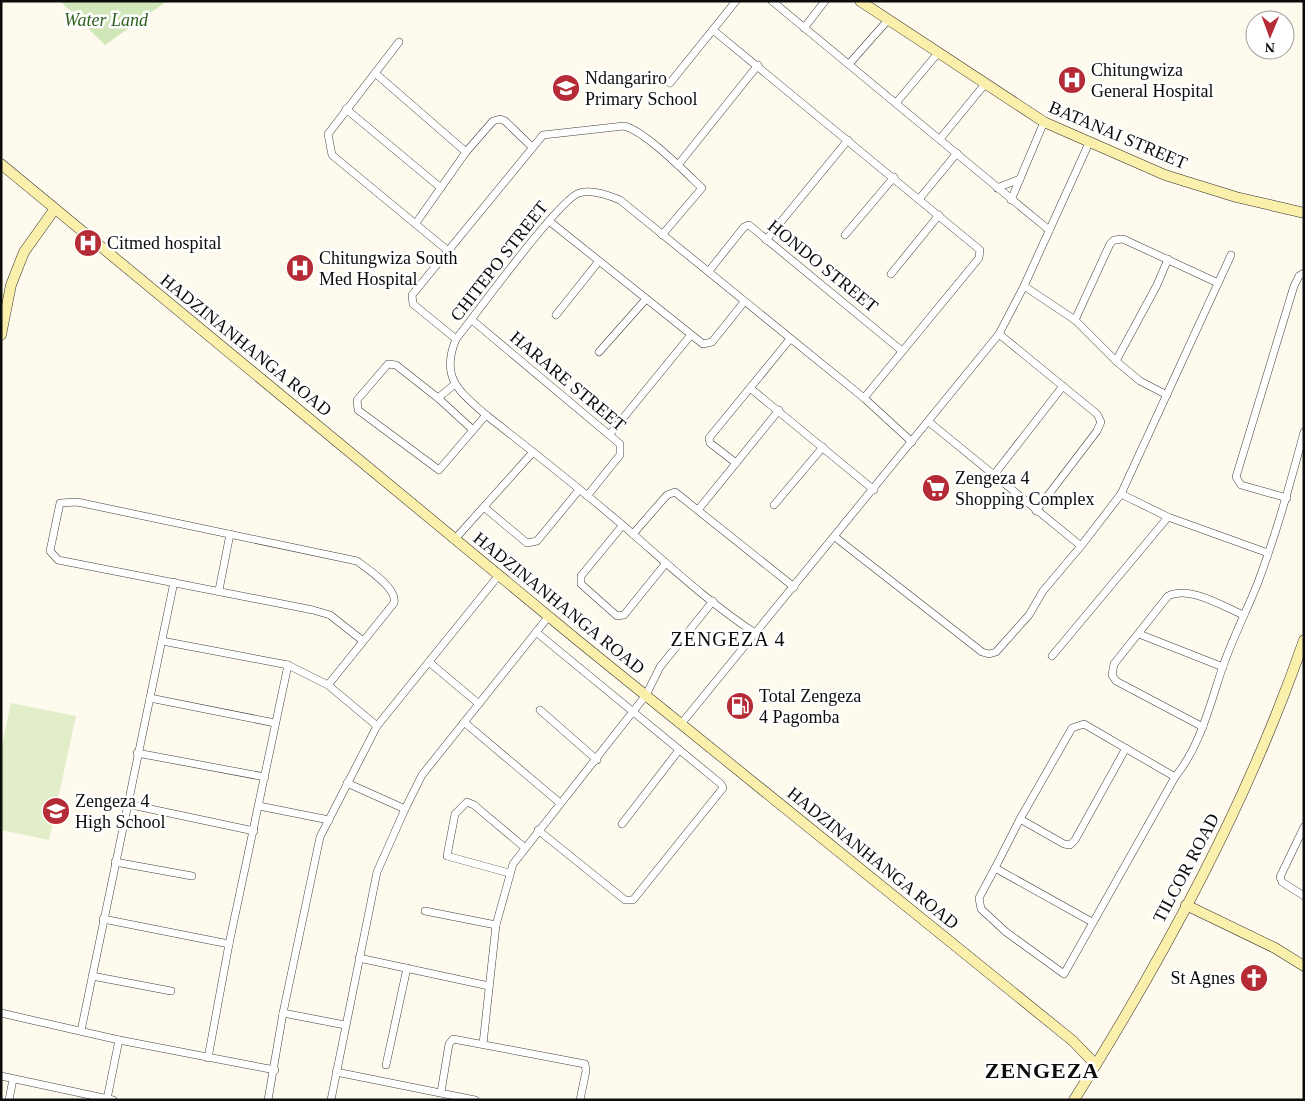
<svg xmlns="http://www.w3.org/2000/svg" width="1305" height="1101" font-family="'Times New Roman',serif">
<rect width="100%" height="100%" fill="#fefaed"/>
<path fill="#d1e6b9" d="M60,1H167L105,45Z"/>
<path fill="#e2eeca" d="M11,703L76,716L49,840L1,830V750Z"/>
<g fill="none" stroke-linecap="round" stroke-linejoin="round">
<defs>
<g id="street">
<path d="M772,1L1049,230"/>
<path d="M804,28L825,1"/>
<path d="M713,30L980,250L979,258L864,398"/>
<path d="M399,42L328,134L332,155L447,250"/>
<path d="M849,64L888,20"/>
<path d="M375,73L466,152"/>
<path d="M670,83L736,1"/>
<path d="M896,103L938,53"/>
<path d="M346,109L441,188"/>
<path d="M940,139L985,84"/>
<path d="M678,165L758,65"/>
<path d="M997,188L1020,179"/>
<path d="M920,198L957,153"/>
<path d="M1011,200L1044,122"/>
<path d="M549,221L703,344L712,342L744,302"/>
<path d="M416,223L466,152L493,121L500,119L505,121L532,147"/>
<path d="M845,235L894,177"/>
<path d="M766,240L848,140"/>
<path d="M709,271L744,227L749,225L902,351"/>
<path d="M891,274L939,215"/>
<path d="M1024,286L1075,320L1116,361L1140,381L1167,395"/>
<path d="M556,315L599,261"/>
<path d="M472,320L620,444V455L587,496"/>
<path d="M1075,320L1110,244L1114,240L1123,239L1218,283"/>
<path d="M999,334L1097,414L1101,422L1097,431L1036,511"/>
<path d="M456,339L413,304L412,295L543,135L624,126C645,131 685,172 702,188L662,235"/>
<path d="M790,339L750,388L874,490"/>
<path d="M599,352L646,299"/>
<path d="M1116,361L1157,285L1168,259"/>
<path d="M455,384L438,398L396,365L388,364L357,400L358,410L439,470L486,415"/>
<path d="M438,398L473,430"/>
<path d="M929,422L1081,546L1121,494L1168,517"/>
<path d="M610,434L690,336"/>
<path d="M736,463L710,443L709,438L750,388"/>
<path d="M993,476L1063,386"/>
<path d="M1121,494L1231,255"/>
<path d="M1287,498L1241,485L1236,477L1294,286L1299,276L1304,273"/>
<path d="M774,505L823,447"/>
<path d="M485,508L527,543L537,541L579,490"/>
<path d="M698,510L779,410"/>
<path d="M622,526L581,576V584L617,616L624,615L666,563"/>
<path d="M633,534L667,495L675,492L794,587"/>
<path d="M835,537L982,652L989,654L996,652L1029,615L1043,591L1081,546"/>
<path d="M455,539L533,452"/>
<path d="M219,590L230,534"/>
<path d="M536,632L721,784L723,788L633,900H625L538,830"/>
<path d="M755,633C712,605 673,569 634,535C586,493 536,454 486,415C459,391 440,378 456,339C475,316 559,199 579,193C592,189 608,195 620,200L864,398L912,442"/>
<path d="M1139,634L1223,667"/>
<path d="M162,641L288,665L328,685L377,726"/>
<path d="M1052,656L1168,517L1268,553"/>
<path d="M429,662L479,704"/>
<path d="M328,685L394,603C398,589 368,569 357,561L77,502L60,503L50,551L58,560L313,610L330,615L363,641"/>
<path d="M150,698L275,723"/>
<path d="M540,710L597,760"/>
<path d="M464,722L560,803"/>
<path d="M681,724L999,334L1024,286L1089,143"/>
<path d="M1203,727L1116,681L1112,675L1114,664L1168,596C1188,585 1223,606 1243,615"/>
<path d="M1126,748L1075,840L1070,845L1064,844L1020,819L1072,728L1084,724L1175,777"/>
<path d="M137,753L265,777"/>
<path d="M347,783L405,809"/>
<path d="M127,804L254,831"/>
<path d="M259,806L329,820"/>
<path d="M1020,819L995,868L1092,922"/>
<path d="M622,824L679,750"/>
<path d="M1304,827L1280,877L1282,882L1304,896"/>
<path d="M115,862L192,876"/>
<path d="M995,868L979,898L981,909L1006,932L1064,974L1175,777C1201,745 1210,704 1223,666C1233,638 1246,612 1257,585C1276,535 1290,484 1304,432"/>
<path d="M509,873L447,856L455,814L467,802L474,805L524,847"/>
<path d="M425,911L496,925"/>
<path d="M103,919L229,944"/>
<path d="M359,958L489,986"/>
<path d="M92,976L171,991"/>
<path d="M1,1013L119,1040L275,1070"/>
<path d="M283,1013L345,1025"/>
<path d="M81,1031L174,582"/>
<path d="M483,1044L496,925L513,864L646,695L660,667L713,601"/>
<path d="M208,1058L229,944L288,665"/>
<path d="M386,1065L407,968"/>
<path d="M336,1072L475,1100"/>
<path d="M1,1076L113,1100"/>
<path d="M441,1092L449,1044L453,1039L585,1064L586,1071L580,1100"/>
<path d="M107,1099L119,1040"/>
<path d="M9,1100L13,1079"/>
<path d="M268,1100L283,1013L320,837L377,726L499,575"/>
<path d="M331,1100L377,872L405,809L422,775L549,616"/>
</g>
<g id="secondary">
<path d="M860,1L1044,122L1165,175L1236,197L1304,213"/>
<path d="M1,164L576,639L1073,1041L1096,1065"/>
<path d="M1,335L11,285L24,252L54,210"/>
<path d="M1186,905L1275,948L1304,966"/>
<path d="M1074,1100C1165,955 1248,802 1304,640"/>
</g>
</defs>
<use href="#street" stroke="#3f3f3f" stroke-width="8"/>
<use href="#secondary" stroke="#2e2e2e" stroke-width="11"/>
<use href="#street" stroke="#fff" stroke-width="7"/>
<use href="#secondary" stroke="#fbf0ab" stroke-width="10"/>
</g>
<defs>
<symbol id="hospital-disc" viewBox="-11 -11 22 22"><circle r="9.5" fill="#b52c36" stroke="#fff"/><path d="M-5-5h3v3.5h4V-5h3V5h-3V1.5h-4V5h-3Z" fill="#fff"/></symbol>
<symbol id="school-disc" viewBox="-11 -11 22 22"><circle r="9.5" fill="#b52c36" stroke="#fff"/><path d="M0-5L7-2L0 1L-7-2ZM-4 1L0 2.5L4 1V4Q0 6-4 4Z" fill="#fff"/></symbol>
<symbol id="supermarket-disc" viewBox="-11 -11 22 22"><circle r="9.5" fill="#b52c36" stroke="#fff"/><path d="M-6-5.5h2.5l.6 2H6L4.5 2H-2.5L-4.4-4H-6ZM-1.5 3.2a1.3 1.3 0 1 0 .1 0ZM3 3.2a1.3 1.3 0 1 0 .1 0Z" fill="#fff"/></symbol>
<symbol id="fuel-disc" viewBox="-11 -11 22 22"><circle r="9.5" fill="#b52c36" stroke="#fff"/><path d="M-5.5-6h7V0h2V4h1.3V-2.5L3-4.5l.8-.8L6-3V5H2.5V1h-1V6h-7ZM-4.2-4.7v3.2H.2V-4.7Z" fill="#fff"/></symbol>
<symbol id="church-disc" viewBox="-11 -11 22 22"><circle r="9.5" fill="#b52c36" stroke="#fff"/><path d="M-1.2-6h2.4v3.5h3.3v2.4h-3.3V6h-2.4V-.1h-3.3v-2.4h3.3Z" fill="#fff"/></symbol>
</defs>
<g fill-rule="evenodd">
<use href="#hospital-disc" x="1056" y="64" width="32" height="32"/>
<use href="#school-disc" x="550" y="72" width="32" height="32"/>
<use href="#hospital-disc" x="72" y="227" width="32" height="32"/>
<use href="#hospital-disc" x="284" y="252" width="32" height="32"/>
<use href="#supermarket-disc" x="920" y="472" width="32" height="32"/>
<use href="#fuel-disc" x="724" y="690" width="32" height="32"/>
<use href="#school-disc" x="40" y="795" width="32" height="32"/>
<use href="#church-disc" x="1238" y="962" width="32" height="32"/>
</g>
<g text-anchor="middle" stroke-width="5" stroke-linejoin="round" paint-order="stroke">
<g font-size="18" font-style="italic" fill="#2f6120" stroke="#fff">
<text x="106" y="26">Water Land</text>
</g>
<g font-size="18" fill="#0c0c0c" stroke="#fff" text-anchor="start">
<text x="1091" y="76">Chitungwiza<tspan x="1091" dy="21">General Hospital</tspan></text>
<text x="585" y="84">Ndangariro<tspan x="585" dy="21">Primary School</tspan></text>
<text x="107" y="249">Citmed hospital</text>
<text x="319" y="264">Chitungwiza South<tspan x="319" dy="21">Med Hospital</tspan></text>
<text x="955" y="484">Zengeza 4<tspan x="955" dy="21">Shopping Complex</tspan></text>
<text x="759" y="702">Total Zengeza<tspan x="759" dy="21">4 Pagomba</tspan></text>
<text x="75" y="807">Zengeza 4<tspan x="75" dy="21">High School</tspan></text>
<text x="1235" y="984" text-anchor="end">St Agnes</text>
</g>
<g font-size="18" fill="#0c0c0c" stroke="#fff">
<text transform="translate(1118 135) rotate(23)" y="6">BATANAI STREET</text>
<text transform="translate(499 261) rotate(-52)" y="6">CHITEPO STREET</text>
<text transform="translate(823 266) rotate(39)" y="6">HONDO STREET</text>
<text transform="translate(246 345) rotate(39)" y="6">HADZINANHANGA ROAD</text>
<text transform="translate(568 381) rotate(40)" y="6">HARARE STREET</text>
<text transform="translate(559 603) rotate(39)" y="6">HADZINANHANGA ROAD</text>
<text transform="translate(873 858) rotate(39)" y="6">HADZINANHANGA ROAD</text>
<text transform="translate(1186 868) rotate(-62)" y="6">TILCOR ROAD</text>
</g>
<g font-size="20" letter-spacing="1" fill="#0c0c0c" stroke="#fff">
<text x="728" y="646">ZENGEZA 4</text>
</g>
<g font-size="22" font-weight="bold" letter-spacing="1" fill="#0c0c0c" stroke="#fff">
<text x="1042" y="1078">ZENGEZA</text>
</g>
</g>
<rect width="1305" height="1101" fill="none" stroke="#0c0c0c" stroke-width="5"/>
<g transform="translate(1270 35) rotate(181)"><circle r="24" fill="#ffffff" stroke="#9e9e9e"/>
<path d="M0-4L9 19L0 12L-9 19Z" fill="#b52c36"/>
<text y="-8" font-size="14" font-weight="bold" text-anchor="middle" fill="#0c0c0c">N</text>
</g>
</svg>
